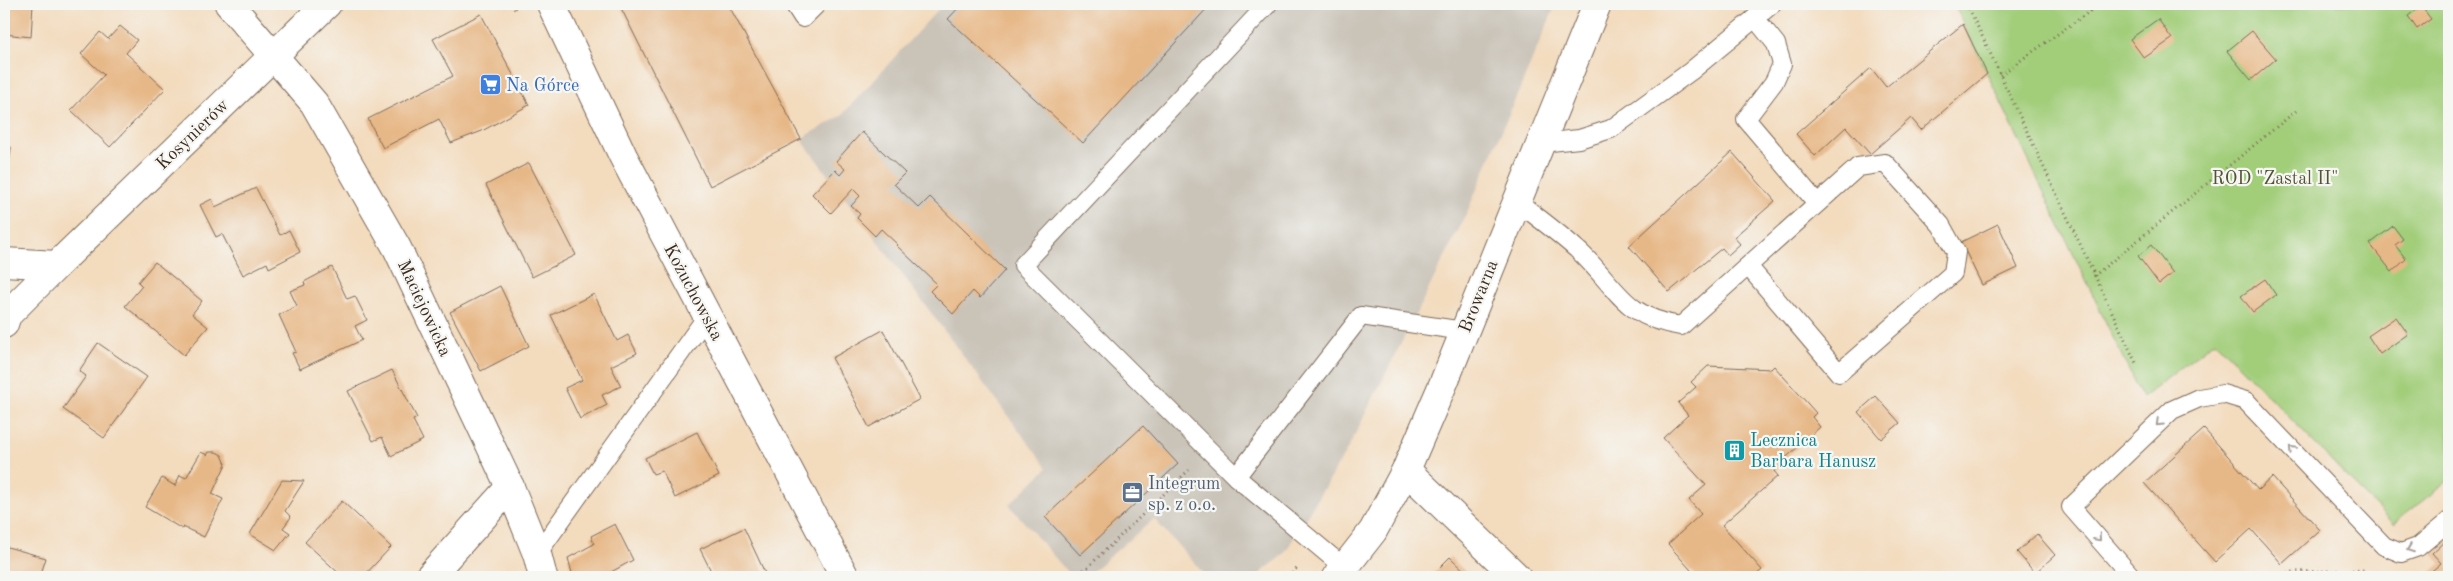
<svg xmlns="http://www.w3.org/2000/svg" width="2453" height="581" font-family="'Old Standard TT',serif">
<rect width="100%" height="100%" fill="#f6f6f2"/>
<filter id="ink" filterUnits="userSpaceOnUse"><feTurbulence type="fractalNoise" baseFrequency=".02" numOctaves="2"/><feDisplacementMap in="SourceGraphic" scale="10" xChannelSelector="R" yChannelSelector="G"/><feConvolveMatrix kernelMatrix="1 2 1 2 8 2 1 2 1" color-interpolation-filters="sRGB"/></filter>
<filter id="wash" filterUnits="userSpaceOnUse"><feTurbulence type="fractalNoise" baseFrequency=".0096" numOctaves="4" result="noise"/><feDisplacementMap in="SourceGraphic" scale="20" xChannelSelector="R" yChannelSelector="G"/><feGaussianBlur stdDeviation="1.12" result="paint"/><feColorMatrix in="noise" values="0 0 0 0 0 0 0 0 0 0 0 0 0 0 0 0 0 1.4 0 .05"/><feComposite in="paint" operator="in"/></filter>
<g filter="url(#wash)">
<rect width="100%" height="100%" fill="#f3dbbe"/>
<path fill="#c9c3b8" d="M943,4H1556L1465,217L1347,450L1284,554L1256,577H1207L1154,519L1085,577H1072L1009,505L1047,468L801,139L841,116Z"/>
<path fill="#a2ce7a" stroke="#6e7c4c" d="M1954,4H2449V480L2393,524L2215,341L2142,398Z"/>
<g id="blocks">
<g fill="#e7b887">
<path d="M4,4H33L31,37L4,34Z"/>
<path d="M619,4H728L801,139L710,186Z"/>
<path d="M962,4H1211L1083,143L948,19Z"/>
<path d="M2421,6L2431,19L2417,29L2408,16Z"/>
<path d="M481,14L529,105L482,131L451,143L439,119L383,148L368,119L453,76L433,39Z"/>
<path d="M2158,19L2172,39L2144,58L2130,39Z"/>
<path d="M1963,24L1987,74L1921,130L1911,118L1870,154L1846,127L1815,156L1796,134L1871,68L1886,87Z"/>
<path d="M120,26L137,40L126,53L165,89L110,147L71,110L104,75L81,54L100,32L108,39Z"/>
<path d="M2252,31L2276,59L2251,80L2227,51Z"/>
<path d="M862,132L905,173L894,184L919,208L930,197L1005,270L980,298L973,291L953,314L930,291L937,284L896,245L897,244L881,229L875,236L857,218L860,214L851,206L860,196L853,189L831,213L812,194L835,170L840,175L845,169L836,161Z"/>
<path d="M4,146L11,147L5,197H4Z"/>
<path d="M1732,152L1775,201L1734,237L1740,244L1728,255L1722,248L1669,292L1629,246Z"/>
<path d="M529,163L576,255L532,277L486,185Z"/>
<path d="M256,188L280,235L289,230L300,252L269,268L267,263L243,275L222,234L216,237L200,205L212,199L215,207Z"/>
<path d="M1998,224L2018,268L1982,285L1961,242Z"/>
<path d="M2393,226L2403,239L2395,245L2406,259L2392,272L2370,244Z"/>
<path d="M2151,245L2173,273L2159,284L2138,256Z"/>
<path d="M155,262L202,301L192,314L208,327L184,355L125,306L142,286L138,282Z"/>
<path d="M332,267L347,299L355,296L367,320L355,326L362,340L300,369L292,353L296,352L279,315L297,306L290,291L305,285L304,282Z"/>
<path d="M2265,279L2276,295L2253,312L2241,296Z"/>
<path d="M500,286L529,346L481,371L450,312Z"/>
<path d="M594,294L617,341L628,335L637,353L611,366L621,386L602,395L607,405L580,419L565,388L582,380L551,315Z"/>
<path d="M2396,317L2408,334L2380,354L2368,336Z"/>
<path d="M883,330L920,399L869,427L832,358Z"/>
<path d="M98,343L147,377L104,438L63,409L86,376L79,371Z"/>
<path d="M1708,366L1771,369L1774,366L1816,413L1812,417L1820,427L1780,463L1782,465L1774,471L1778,476L1722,525L1762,570L1754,577H1697L1668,544L1701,514L1689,500L1706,485L1663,438L1688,415L1678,403L1696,387L1691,382Z"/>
<path d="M392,370L417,418L413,420L423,440L391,456L382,437L373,441L348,391Z"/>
<path d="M1876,396L1900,423L1881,439L1858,412Z"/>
<path d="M1143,426L1178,464L1080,555L1045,517Z"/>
<path d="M2204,429L2258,490L2272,477L2320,530L2282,564L2251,529L2215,562L2144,483Z"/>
<path d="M697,432L719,476L675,498L662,471L653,474L645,458Z"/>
<path d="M201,452L207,455L209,452H216L222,455L226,464L212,494L223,499L204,537L183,527L182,529L145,507L162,478L175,486L180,475L186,478Z"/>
<path d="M282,480L304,481L285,511L291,517L283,528L290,533L276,550L250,534Z"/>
<path d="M342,501L391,547L363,577H343L305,542Z"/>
<path d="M615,524L633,560L602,577H573L568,558L594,544L591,536Z"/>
<path d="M744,528L765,573L756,577H714L700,549Z"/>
<path d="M2037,534L2055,555L2035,573L2017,552Z"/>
<path d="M2449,537V577H2425L2441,563L2432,553Z"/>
<path d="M4,546L46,558L40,577H4Z"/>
<path d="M1450,557L1471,577H1430Z"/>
</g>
</g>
</g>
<g filter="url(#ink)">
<use href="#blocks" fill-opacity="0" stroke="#7b6856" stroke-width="1"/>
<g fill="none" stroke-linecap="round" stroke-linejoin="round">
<defs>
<g id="lane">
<path d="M794,4L803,18L817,4"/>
<path d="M1755,18L1776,44L1782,64L1774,82L1746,119L1817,203"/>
<path d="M1541,143L1579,139L1611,129L1691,71L1772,4"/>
<path d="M1517,201C1539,219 1562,235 1582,254C1619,290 1624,317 1681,326L1858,167L1885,163L1941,225L1956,252L1953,273L1839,373L1748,266"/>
<path d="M1236,477L1023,265L1268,4"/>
<path d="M537,554L707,316"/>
<path d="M1346,569L1236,477L1361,316L1464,331"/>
<path d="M2132,577L2071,507L2172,410L2199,398L2223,394L2246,401L2384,546L2401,553L2418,547L2449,521"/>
</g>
<g id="street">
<path d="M229,4L314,103L397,248L510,487L537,554L543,577"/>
<path d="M4,262L57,265L327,4"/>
<path d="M4,324L7,315L57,265"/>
<path d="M1406,470L1517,577"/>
<path d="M429,577L510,487"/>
<path d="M1337,577L1373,531L1406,470L1444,382L1597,4"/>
</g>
<path id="secondary" d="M551,4L623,156L845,577"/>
</defs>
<use href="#lane" stroke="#7b6856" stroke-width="20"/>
<use href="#street" stroke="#7b6856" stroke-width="30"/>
<use href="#secondary" stroke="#7b6856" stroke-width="30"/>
<g stroke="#7b6856" stroke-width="3" stroke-dasharray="1 4" stroke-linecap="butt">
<path d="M512,4L516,12"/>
<path d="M1967,4L2136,363"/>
<path d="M2000,75L2100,4"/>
<path d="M2094,276L2296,111"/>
<path d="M1070,577L1088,567L1189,470"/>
<path d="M1289,577L1298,567"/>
<path d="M2273,577L2291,572L2366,570"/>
</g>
<use href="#lane" stroke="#fff" stroke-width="18"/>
<use href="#street" stroke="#fff" stroke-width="28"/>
<use href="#secondary" stroke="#fff" stroke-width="28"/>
</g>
<defs><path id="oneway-chevron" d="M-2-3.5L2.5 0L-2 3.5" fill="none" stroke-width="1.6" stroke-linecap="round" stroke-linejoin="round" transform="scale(1.25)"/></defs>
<g stroke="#a79f9a">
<use href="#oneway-chevron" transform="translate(2159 423) rotate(136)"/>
<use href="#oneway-chevron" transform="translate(2292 449) rotate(-133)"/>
<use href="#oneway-chevron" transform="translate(2098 538) rotate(49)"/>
<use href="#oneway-chevron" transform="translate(2410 549) rotate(159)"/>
</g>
</g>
<defs>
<symbol id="supermarket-square" viewBox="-11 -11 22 22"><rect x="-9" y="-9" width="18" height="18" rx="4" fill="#3f7fe0" stroke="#f6f6f2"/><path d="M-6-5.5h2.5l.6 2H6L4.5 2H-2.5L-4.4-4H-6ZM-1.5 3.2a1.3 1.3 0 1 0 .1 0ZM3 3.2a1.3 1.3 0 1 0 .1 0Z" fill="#fff"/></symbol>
<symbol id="building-square" viewBox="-11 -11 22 22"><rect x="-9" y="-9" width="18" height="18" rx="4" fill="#0f9aa8" stroke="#f6f6f2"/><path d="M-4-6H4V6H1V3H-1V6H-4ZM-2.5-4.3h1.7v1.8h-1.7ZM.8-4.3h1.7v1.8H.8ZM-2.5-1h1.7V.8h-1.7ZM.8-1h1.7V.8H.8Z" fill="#fff"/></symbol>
<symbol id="office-square" viewBox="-11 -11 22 22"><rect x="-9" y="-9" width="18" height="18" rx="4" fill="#5c6f8a" stroke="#f6f6f2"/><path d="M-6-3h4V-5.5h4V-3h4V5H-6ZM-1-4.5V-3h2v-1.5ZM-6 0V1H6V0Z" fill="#fff"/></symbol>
</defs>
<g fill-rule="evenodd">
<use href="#supermarket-square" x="478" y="72" width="25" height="25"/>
<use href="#building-square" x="1722" y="438" width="25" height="25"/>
<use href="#office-square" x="1120" y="480" width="25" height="25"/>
</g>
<g text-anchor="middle" stroke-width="4.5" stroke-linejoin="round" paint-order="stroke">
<g font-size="18" fill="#366cbe" stroke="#f6f6f2" text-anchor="start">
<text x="506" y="91">Na Górce</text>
</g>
<g font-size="18" fill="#3b2a1e" stroke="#f6f6f2">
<text transform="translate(192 134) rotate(-44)" y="6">Kosynierów</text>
<text transform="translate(694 292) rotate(62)" y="6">Kożuchowska</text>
<text transform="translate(1478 296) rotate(-68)" y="6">Browarna</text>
<text transform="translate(425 308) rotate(65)" y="6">Maciejowicka</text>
</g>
<g font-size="18" fill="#555335" stroke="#f6f6f2">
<text x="2275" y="184">ROD "Zastal II"</text>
</g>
<g font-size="18" fill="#0d838f" stroke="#f6f6f2" text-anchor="start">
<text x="1750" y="446">Lecznica<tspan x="1750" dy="21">Barbara Hanusz</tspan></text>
</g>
<g font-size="18" fill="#4e5e75" stroke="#f6f6f2" text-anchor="start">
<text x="1148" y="489">Integrum<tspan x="1148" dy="21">sp. z o.o.</tspan></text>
</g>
</g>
<rect width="2453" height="581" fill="none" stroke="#f6f6f2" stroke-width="20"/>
</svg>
